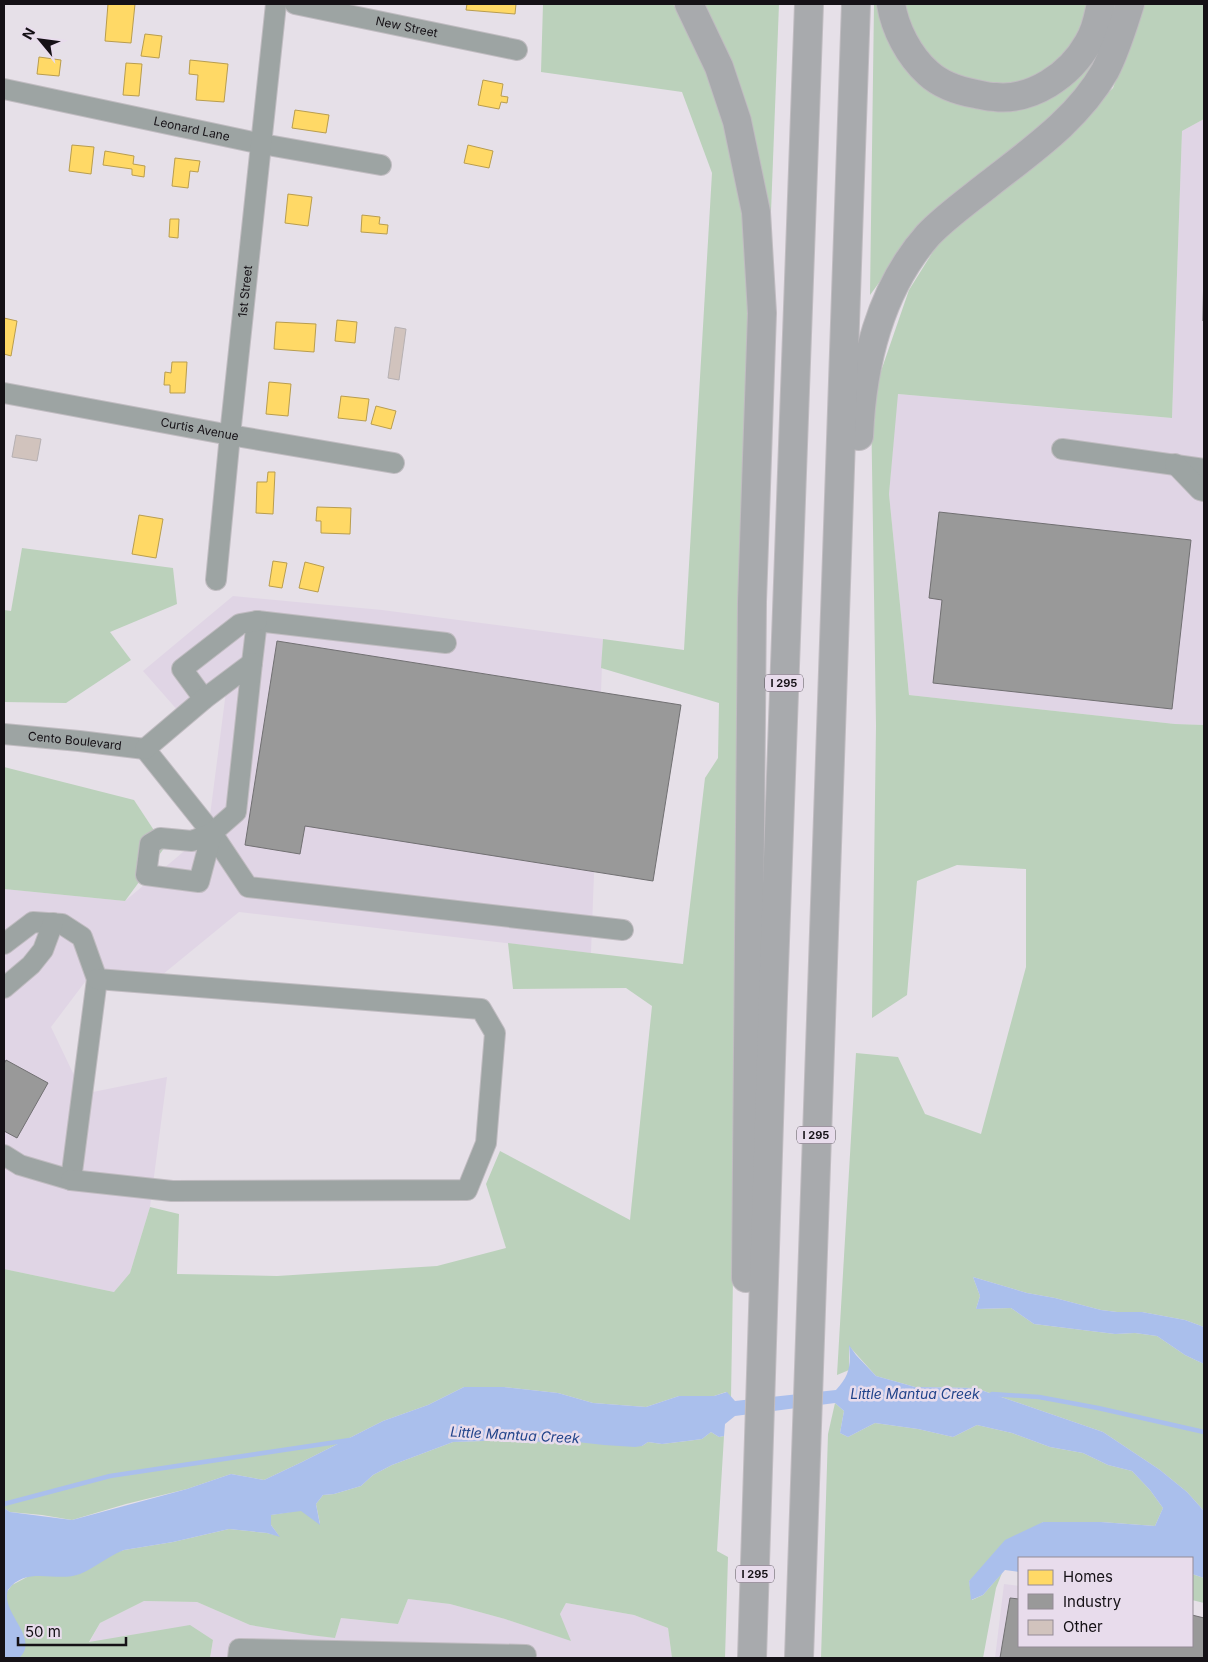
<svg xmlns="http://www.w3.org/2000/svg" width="1208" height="1662" font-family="Inter,sans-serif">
<rect width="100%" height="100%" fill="#e6e0e8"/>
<g fill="#e0d5e5">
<path d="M1204,119V725L1175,724L909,695L889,494L897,394L1172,418L1182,131Z"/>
<path d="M233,596L382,610L603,639L591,953L239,912L162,975L94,970L51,1027L83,1094L167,1077L150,1207L130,1273L114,1292L4,1269V889L125,901L208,831L228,676L179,712L143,671Z"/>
<path d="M1004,1584L1019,1586V1646H1192V1615L1204,1617V1658H995Z"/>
<path d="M408,1599L450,1604L505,1619L570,1640L560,1614L566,1603L634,1615L668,1628L672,1658H210L213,1640L89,1643L100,1623L144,1601L197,1602L250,1625L335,1638L341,1618L398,1624Z"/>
</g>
<g fill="#bbd1bb">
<path d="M543,4H673L688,28L729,130L750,253L731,1398L726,1392L714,1396H679L646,1407L593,1403L558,1393L504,1387H464L428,1405L383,1421L302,1462L264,1480L231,1474L187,1489L126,1504L72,1520L42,1515L10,1512L4,1508V1269L114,1292L130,1273L150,1207L179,1214L177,1274L277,1276L437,1266L506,1248L486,1184L500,1151L630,1220L652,1006L626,988L513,989L508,943L683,964L705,778L718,758L719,703L601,668L603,639L684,650L712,173L682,92L541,72Z"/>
<path d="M704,4H779L770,238Z"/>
<path d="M874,4H878L927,87L962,105L1008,106L1059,92L1114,4H1120L1102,57L1049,123L895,261L870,295Z"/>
<path d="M902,4H1088L1072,48L1032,85L977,83L928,62Z"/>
<path d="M1144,4H1204V119L1182,131L1172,418L898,394L889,494L909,695L1175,724L1204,725V1327L1185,1320L1142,1312H1117L1101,1310L1055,1298L1027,1293L973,1277L980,1296L976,1309L1011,1308L1034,1324L1115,1334L1135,1333L1157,1336L1185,1355L1204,1364V1511L1187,1492L1160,1470L1103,1432L975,1388L915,1387L876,1376L849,1346V1370L837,1375L856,1053L898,1057L925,1114L981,1134L1026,967V869L957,865L917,881L907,995L872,1018L876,726L871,400L909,290L939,242L1036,160L1113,88Z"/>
<path d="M22,548L173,568L177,604L110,632L131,660L66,703L4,702V610L11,611Z"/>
<path d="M4,767L134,800L165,847L125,901L4,889Z"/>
<path d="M835,1403L844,1411L840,1433L848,1437L875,1423L918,1429L953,1437L977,1425L1012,1433L1050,1447L1083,1453L1108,1465L1132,1471L1150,1490L1163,1508L1155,1526L1101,1522H1043L969,1581L972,1600L983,1595L1002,1573L996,1588L983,1658H821L828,1434Z"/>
<path d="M711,1432L719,1437L724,1436L717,1551L728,1557L725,1658H672L668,1628L634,1615L566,1603L560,1614L571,1641L505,1619L450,1604L408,1599L398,1624L341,1618L335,1638L310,1635L250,1625L197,1602L144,1601L100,1623L89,1642L190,1625L213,1640L210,1658H19L24,1641L6,1609L4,1596L12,1585L29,1576L89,1569L114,1553L124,1550L173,1542L229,1529L267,1533L279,1536L271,1525V1515L302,1510L320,1524L316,1504L323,1495L334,1494L361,1486L373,1475L392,1465L453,1442L483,1441L505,1434L530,1433L568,1441L642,1446L648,1442L662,1444L687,1441L702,1439Z"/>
<path d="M1192,1574L1204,1578V1603L1192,1600Z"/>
</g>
<g fill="#aabfec">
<path d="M973,1277L1027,1293L1055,1298L1101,1310L1117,1312H1142L1185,1320L1204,1327V1364L1185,1355L1157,1336L1135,1333L1115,1334L1034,1324L1011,1308L976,1309L980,1296Z"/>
<path d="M849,1345L856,1355L876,1376L915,1387L975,1388L1103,1432L1160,1470L1187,1492L1204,1511V1578L1192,1574V1558H1019V1572L1005,1570L983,1595L971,1600L969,1581L1005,1540L1043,1522H1101L1155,1526L1163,1508L1150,1490L1132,1471L1108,1465L1083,1453L1050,1447L1012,1433L977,1425L953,1437L918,1429L875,1423L848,1437L840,1433L844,1411L835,1403L735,1416L725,1424L724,1436L719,1437L711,1432L702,1439L687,1441L662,1444L648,1442L642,1446L635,1447L604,1445L568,1441L530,1433L505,1434L483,1441L453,1442L392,1465L373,1475L361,1486L334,1494L323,1495L316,1504L320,1525L301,1511L271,1515V1525L280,1537L267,1533L229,1529L173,1542L124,1550C108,1556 95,1568 80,1574C57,1583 26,1565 8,1590C0,1613 41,1638 19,1658H4V1508L10,1512L72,1520L187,1489L231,1474L264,1480L302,1462L383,1421L428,1405L464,1387H504L558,1393L593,1403L646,1407L679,1396H714L727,1392L735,1401L836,1390C850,1375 851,1365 849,1345Z"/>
</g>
<g fill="#ffd966" stroke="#b99d4e">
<path d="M108,4H135L131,43L105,41Z"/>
<path d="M467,4H516L515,14L466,10Z"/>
<path d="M145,34L162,36L159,58L141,56Z"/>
<path d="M39,57L61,60L59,76L37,74Z"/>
<path d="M190,60L228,64L224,102L196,100L198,75L189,74Z"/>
<path d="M126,63L142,64L139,96L123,95Z"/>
<path d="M483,80L503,84L501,96L508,97L507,103L501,102L499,109L478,105Z"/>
<path d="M295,110L329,115L326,133L292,128Z"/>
<path d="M72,145L94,147L91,174L69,171Z"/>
<path d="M468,145L493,151L489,168L464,163Z"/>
<path d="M105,151L134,156L133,164L145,166L144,177L132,175V169L103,165Z"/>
<path d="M175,158L200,161L198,172L190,171L188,188L172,186Z"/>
<path d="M288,194L312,197L308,226L285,223Z"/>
<path d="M362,215L380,217L379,224L388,225L387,234L361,232Z"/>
<path d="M170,219H179L178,238L169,237Z"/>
<path d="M4,318L17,321L11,356L4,354Z"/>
<path d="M337,320L357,322L355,343L335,341Z"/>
<path d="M276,322L316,324L314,352L274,349Z"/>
<path d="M172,362H187L185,393H170V385H164L165,372L171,373Z"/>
<path d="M269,382L291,384L288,416L266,414Z"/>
<path d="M341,396L369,399L366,421L338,418Z"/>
<path d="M376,406L396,411L391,429L371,424Z"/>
<path d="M268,472H275L273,514L256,513L257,482H267Z"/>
<path d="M317,507L351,508L350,534L321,533V521H316Z"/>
<path d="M139,515L163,519L156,558L132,554Z"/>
<path d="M273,561L287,563L282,588L269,586Z"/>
<path d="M305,562L324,567L318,592L299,588Z"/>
</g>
<g fill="#999" stroke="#717072">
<path d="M1204,261V321H1203Z"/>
<path d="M939,512L1191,540L1172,709L933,683L942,600L929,598Z"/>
<path d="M277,641L681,705L653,881L305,826L300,854L245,845Z"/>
<path d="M6,1060L48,1083L17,1138L4,1131V1064Z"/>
<path d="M1010,1598L1019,1599V1646H1192V1615L1204,1618V1658H1000Z"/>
</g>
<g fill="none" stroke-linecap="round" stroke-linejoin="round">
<g stroke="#aabfec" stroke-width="4.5">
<path d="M992,1394L1039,1397L1098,1408L1204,1432"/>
<path d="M492,1436L515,1439L567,1440"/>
<path d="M4,1504L110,1476L350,1440"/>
</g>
</g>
<g fill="#d1c3bd" stroke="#b6b0b2">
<path d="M395,327L406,329L399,380L388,378Z"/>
<path d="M16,435L41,439L37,461L12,457Z"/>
</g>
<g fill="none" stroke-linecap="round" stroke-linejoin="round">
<defs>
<g id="minor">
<path id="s1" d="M295,4L517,50"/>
<path id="s2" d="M4,89L262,144L381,165"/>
<path id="s3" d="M4,393L230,435L394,463"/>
<path d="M1062,449L1204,469"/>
<path d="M1175,464L1200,490L1204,491"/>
<path id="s4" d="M216,580L230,435L276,4"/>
<path d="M252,663L257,621L446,643"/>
<path d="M204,699L182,669L240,624L257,621"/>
<path id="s5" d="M4,734L79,741L145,749"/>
<path d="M145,749L212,833L248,887L623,930"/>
<path d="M145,749L204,699L252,663L236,812L212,833L192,841L160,838L150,844L146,875L199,882L212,833"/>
<path d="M4,944L33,922L62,924L82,937L97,979L71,1180L20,1165L4,1155"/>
<path d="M4,988L31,965L43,950L53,923"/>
<path d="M71,1180L172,1191L467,1190L486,1143L495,1033L481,1009L97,979"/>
<path d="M238,1658L239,1649L526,1655"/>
</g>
<g id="highway">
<path d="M689,4L719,67L737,121L756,212L762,313L752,602L746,1278"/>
<path d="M891,4C895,29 909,56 928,73C941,85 959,91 976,94C982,95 988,97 995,97C1032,101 1070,75 1088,43C1096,31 1098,17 1101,4"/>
<path d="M859,436C862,365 880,289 928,235C945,217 969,200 989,184C1031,151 1078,119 1105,71C1116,50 1123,26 1130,4"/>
<path d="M752,1658L773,996L809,4"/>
<path d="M799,1658L856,4"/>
</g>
</defs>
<use href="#minor" stroke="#c0bcc1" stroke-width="22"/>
<use href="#highway" stroke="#c0bcc1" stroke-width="30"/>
<use href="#minor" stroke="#9da4a3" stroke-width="20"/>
<use href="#highway" stroke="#a8aaad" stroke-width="28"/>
</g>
<g text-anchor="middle" stroke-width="5" stroke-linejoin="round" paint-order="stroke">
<g fill="#e8dcec" stroke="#544e56" stroke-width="1">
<rect x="765" y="674.5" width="38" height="17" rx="4"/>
<rect x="797" y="1126.5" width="38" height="17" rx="4"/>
<rect x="736" y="1565.5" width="38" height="17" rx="4"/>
</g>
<g font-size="11" font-weight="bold" fill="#151116">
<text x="784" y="687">I 295</text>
<text x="816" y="1139">I 295</text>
<text x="755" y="1578">I 295</text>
</g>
<g font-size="12" fill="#151116" stroke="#e8dcec">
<text dy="4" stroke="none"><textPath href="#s1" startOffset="114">New Street</textPath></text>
<text dy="4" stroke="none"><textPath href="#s2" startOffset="192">Leonard Lane</textPath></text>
<text dy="4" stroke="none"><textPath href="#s4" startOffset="290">1st Street</textPath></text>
<text dy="4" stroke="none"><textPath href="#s3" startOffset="199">Curtis Avenue</textPath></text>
<text dy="4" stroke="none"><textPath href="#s5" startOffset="71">Cento Boulevard</textPath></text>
</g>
<g font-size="14" font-style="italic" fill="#21438a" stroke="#e8dcec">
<text x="915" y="1399">Little Mantua Creek</text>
<text transform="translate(515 1435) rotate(3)" y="5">Little Mantua Creek</text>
</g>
</g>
<rect width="1208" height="1662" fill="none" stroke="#151116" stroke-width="10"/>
<rect x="1018" y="1557" width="175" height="90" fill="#e8dcec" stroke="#948b96"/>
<rect x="1028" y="1570" width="25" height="15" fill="#ffd966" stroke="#948b96"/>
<text x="1063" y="1582" font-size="15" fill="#151116">Homes</text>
<rect x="1028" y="1594" width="25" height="15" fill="#999999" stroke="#948b96"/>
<text x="1063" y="1607" font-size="15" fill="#151116">Industry</text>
<rect x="1028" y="1620" width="25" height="15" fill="#d1c3bd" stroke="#948b96"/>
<text x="1063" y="1632" font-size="15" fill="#151116">Other</text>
<g transform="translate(40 40) rotate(299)" stroke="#e8dcec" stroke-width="4" paint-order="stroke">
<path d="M0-4L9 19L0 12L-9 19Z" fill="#151116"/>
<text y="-8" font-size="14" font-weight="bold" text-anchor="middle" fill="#151116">N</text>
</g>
<path d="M18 1637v8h108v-8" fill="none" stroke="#151116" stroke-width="2.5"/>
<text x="25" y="1637" font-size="15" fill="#151116" stroke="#e8dcec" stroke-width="4" paint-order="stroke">50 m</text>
</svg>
